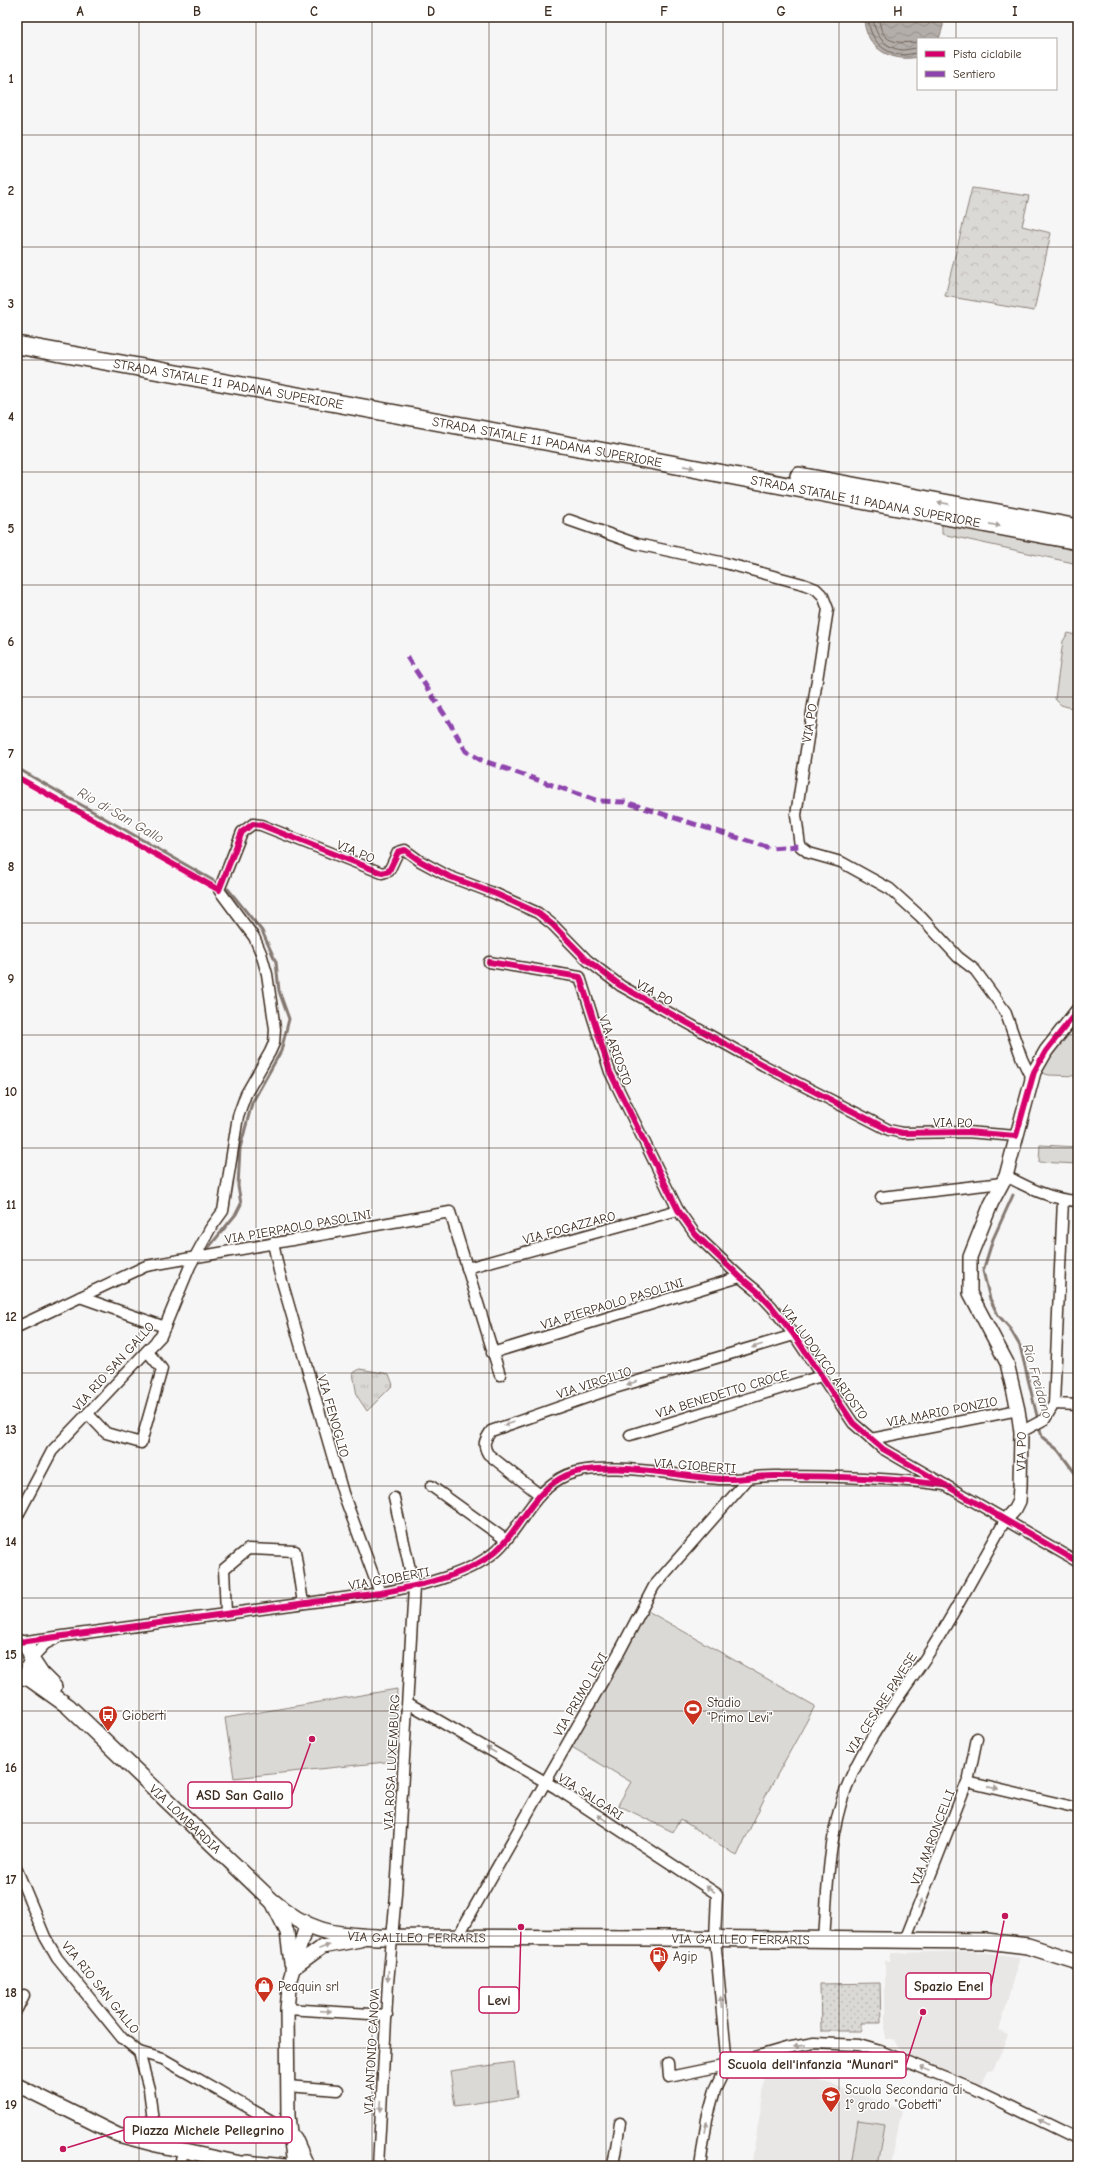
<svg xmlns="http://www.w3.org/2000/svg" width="1095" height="2183" font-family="'Comic Neue',sans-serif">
<defs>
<pattern id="forest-crowns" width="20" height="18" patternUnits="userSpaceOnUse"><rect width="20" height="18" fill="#dbd9d6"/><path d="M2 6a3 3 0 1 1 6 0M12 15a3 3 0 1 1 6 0" fill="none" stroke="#bdbab7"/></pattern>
<pattern id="park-tufts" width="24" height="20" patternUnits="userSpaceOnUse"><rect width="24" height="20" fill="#dbd9d6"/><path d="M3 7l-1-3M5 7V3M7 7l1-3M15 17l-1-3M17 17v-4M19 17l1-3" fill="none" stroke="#bdbab7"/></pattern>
<pattern id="garden-dots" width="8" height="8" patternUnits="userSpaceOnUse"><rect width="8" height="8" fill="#dbd9d6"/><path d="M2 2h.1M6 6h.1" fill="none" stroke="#bdbab7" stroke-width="1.8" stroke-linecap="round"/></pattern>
<pattern id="water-waves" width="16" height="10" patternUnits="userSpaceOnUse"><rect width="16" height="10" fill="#b4aeaa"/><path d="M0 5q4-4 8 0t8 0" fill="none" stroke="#948e8a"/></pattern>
</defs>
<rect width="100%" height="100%" fill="#f7f6f6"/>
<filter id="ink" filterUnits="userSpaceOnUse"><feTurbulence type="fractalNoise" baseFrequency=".025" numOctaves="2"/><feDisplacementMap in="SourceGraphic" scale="8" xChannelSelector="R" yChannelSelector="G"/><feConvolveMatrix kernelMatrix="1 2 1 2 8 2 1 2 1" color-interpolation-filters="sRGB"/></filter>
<g filter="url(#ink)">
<g fill="#e9e7e6">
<path d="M972,1951L1020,1957L999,2031L1008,2035L993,2071H987L982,2086L903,2054L894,2039H885V1961H890V1953Z"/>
<path d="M765,2061L902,2109L891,2166H751L763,2095Z"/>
</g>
<g fill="#dbd9d6" stroke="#8b827a">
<path d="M942,520L1078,548V564L942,534Z"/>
<path d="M1068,633L1078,636V710L1061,705L1055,699L1063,641Z"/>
<path d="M1078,1018V1076L1049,1075L1042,1073C1042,1058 1069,1030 1078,1018Z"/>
<path d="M1040,1145L1078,1147V1164L1039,1162Z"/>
<path d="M646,1610L815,1706L765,1797L737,1856L680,1819L673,1832L618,1805L631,1782L570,1746Z"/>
<path d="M397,1689L395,1761L234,1778L225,1718Z"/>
<path d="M514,2062L518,2097L455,2106L450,2071Z"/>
<path d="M858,2120L884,2124L877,2166H851Z"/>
</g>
<path fill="url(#forest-crowns)" stroke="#8b827a" d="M972,188L1029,196L1022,226L1051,233L1034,311L945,296Z"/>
<path fill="url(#park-tufts)" stroke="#8b827a" d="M360,1369L389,1374L393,1385L367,1411L357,1396L353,1373Z"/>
<path fill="url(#garden-dots)" stroke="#8b827a" d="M880,1983L881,2023H861V2031H821L820,1984Z"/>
<path fill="url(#water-waves)" stroke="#847972" d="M864,17H943V26L939,39H918V57C890,63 864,47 864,17Z"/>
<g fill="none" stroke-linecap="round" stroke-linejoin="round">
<g stroke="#6b5f56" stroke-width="1">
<path d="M868,17C869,37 881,53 902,55C907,55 913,53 918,53"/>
<path d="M873,17C874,34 884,48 902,50C907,50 913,48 918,48"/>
<path d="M879,17C880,45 898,43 918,42"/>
</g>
<g stroke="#847972" stroke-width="3">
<path d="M17,768L214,881"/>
<path d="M1013,1195L993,1239L983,1271L990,1299L998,1315L1009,1327L1020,1346L1038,1420"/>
<path d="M209,1247L236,1214L241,1204L238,1186L240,1148L252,1103L281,1051L289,1019L279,991L276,962L262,931L228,889"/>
<path d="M1039,1425L1042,1437L1058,1450L1078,1477"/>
</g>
<defs>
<g id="minor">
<path d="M569,520L637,544L725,563L803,584L816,589L823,596L828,609L796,815L800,846L809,853L841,862L890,889L921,917L958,957L975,970L1005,1011L1022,1059L1032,1080"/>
<path d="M489,962L580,977L610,1072L678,1210L695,1234L740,1277L757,1291L772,1307L794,1335L853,1423L883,1449L1078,1562"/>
<path d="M1006,1176C1029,1188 1052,1200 1078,1201"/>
<path d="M881,1197L1002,1183"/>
<path d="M273,1243L279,1271L343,1493L380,1593"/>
<path d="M467,1268L678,1210"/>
<path d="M80,1297L165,1327"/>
<path d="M17,1327L146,1266L450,1212L500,1375"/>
<path d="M492,1353L740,1277"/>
<path d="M1054,1404L1078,1405"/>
<path d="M88,1414L106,1433L141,1443L162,1369L147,1351"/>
<path d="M1021,1432L1045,1419L1054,1404L1063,1200"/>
<path d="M630,1435L821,1376"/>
<path d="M871,1439L1018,1410"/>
<path d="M431,1486L506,1540"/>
<path d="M540,1495L488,1454C482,1444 485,1440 491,1431L611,1389L794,1335"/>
<path d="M17,1517L52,1451L161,1336L190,1266L210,1229L223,1211L238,1116L246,1094L270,1052L274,1043L275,1029L267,974L261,953L254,937L219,890L242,832L253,824L261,825L382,873L389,871L398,852L405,850L420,861L448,876L496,894L538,913L553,925L587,960L621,986L763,1065L889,1130L903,1133L967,1132L1016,1136"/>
<path d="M226,1613L224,1569L248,1549L295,1551L303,1603"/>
<path d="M19,1642L380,1593C417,1586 474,1575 501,1546C523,1523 535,1489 567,1475C604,1459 679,1477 722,1479C742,1480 760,1475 780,1476C835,1476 890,1478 945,1485"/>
<path d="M31,1659L45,1644L55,1639"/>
<path d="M408,1703L556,1788L717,1894L715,1939L727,2065L715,2090L707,2119L700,2166"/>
<path d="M968,1782L977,1738"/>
<path d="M17,1870L45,1937L57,1958L122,2038L139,2052L149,2089L156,2145"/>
<path d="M457,1938L621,1649L654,1586L748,1479"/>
<path d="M905,1940L967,1782L1078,1808"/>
<path d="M824,1941C827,1894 828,1848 841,1803C859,1745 900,1698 932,1648C959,1606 981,1562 1006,1519"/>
<path d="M17,2009L24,1995"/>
<path d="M287,2009L387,2015"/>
<path d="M139,2052L163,2059L270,2120L282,2125H289"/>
<path d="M668,2063L669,2077L727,2065L786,2048L814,2043L859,2045L880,2051L975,2089L1078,2139"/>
<path d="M287,2086L338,2090"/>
<path d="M180,2166L183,2151"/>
<path d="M378,2166L388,1983L396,1894L412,1621L414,1587L394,1498"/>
<path d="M613,2166L620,2123"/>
</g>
<g id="tertiary">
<path id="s1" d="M1006,1519L1015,1509L1019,1501L1020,1487L1021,1432L1018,1410L1007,1363L970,1293V1257L991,1204L1006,1176L1034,1072L1046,1051L1078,1010"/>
<path d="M272,1902L287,1932L291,1963"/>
<path d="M292,1969L322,1947L360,1940"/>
<path d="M17,2085L118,2135L156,2145L255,2166"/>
<path d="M295,2138L307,2165"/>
<path d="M247,2162L285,2166"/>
<path d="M294,2166L288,2116L287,2009L290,1979L306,1926"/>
</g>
<g id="secondary">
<path d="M17,1642C29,1645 34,1655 29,1667"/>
<path d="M31,1659L41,1674L54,1687"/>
<path id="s2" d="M17,1675L30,1679L68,1706L271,1900C308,1932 331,1935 378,1937L664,1938L986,1941L1028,1946L1078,1962"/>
</g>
<g id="trunk">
<path id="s3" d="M17,345L655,461L1078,541"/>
<path d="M799,476L1078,528"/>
</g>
</defs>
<use href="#minor" stroke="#3b2a1e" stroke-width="13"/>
<use href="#tertiary" stroke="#3b2a1e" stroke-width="16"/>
<use href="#secondary" stroke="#3b2a1e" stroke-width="18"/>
<use href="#trunk" stroke="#3b2a1e" stroke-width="20"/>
<use href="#minor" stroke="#fff" stroke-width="10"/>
<use href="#tertiary" stroke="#fff" stroke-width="13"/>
<use href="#secondary" stroke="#fff" stroke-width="15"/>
<use href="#trunk" stroke="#fff" stroke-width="17"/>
<path stroke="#8e44ad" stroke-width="5" stroke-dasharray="10 5" stroke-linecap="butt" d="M407,657L448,720L466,751L481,760L598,801L625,802L770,848L800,846"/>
<defs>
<g id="cycleway">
<path d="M17,777L219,890L242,832L253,824L261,825L382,873L389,871L398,852L405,850L420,861L448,876L496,894L538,913L553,925L587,960L621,986L763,1065L889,1130L903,1133L967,1132L1016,1136L1034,1072L1046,1051L1078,1010"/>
<path d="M489,962L580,977L610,1072L678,1210L695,1234L740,1277L757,1291L772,1307L794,1335L853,1423L883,1449L1078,1562"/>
<path d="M19,1642L380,1593C417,1586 474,1575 501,1546C523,1523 535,1489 567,1475C604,1459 679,1477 722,1479C742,1480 760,1475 780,1476C835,1476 890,1478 945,1485"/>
</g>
</defs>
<use href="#cycleway" stroke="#fff" stroke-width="8"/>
<use href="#cycleway" stroke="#d6006c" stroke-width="6"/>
</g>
<defs><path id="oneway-solid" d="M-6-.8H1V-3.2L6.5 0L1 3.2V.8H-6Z"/></defs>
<g fill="#a79f9a">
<use href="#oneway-solid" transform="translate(689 467) rotate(11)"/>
<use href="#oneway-solid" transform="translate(943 503) rotate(-169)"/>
<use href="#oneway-solid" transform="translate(995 525) rotate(11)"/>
<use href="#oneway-solid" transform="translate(757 1346) rotate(163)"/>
<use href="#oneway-solid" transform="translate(632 1383) rotate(163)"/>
<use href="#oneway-solid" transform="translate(509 1424) rotate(161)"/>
<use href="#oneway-solid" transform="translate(491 1750) rotate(-150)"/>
<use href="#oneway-solid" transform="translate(993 1788) rotate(13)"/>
<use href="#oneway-solid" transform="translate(602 1818) rotate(-146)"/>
<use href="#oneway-solid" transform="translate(710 1889) rotate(-147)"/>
<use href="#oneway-solid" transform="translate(920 1904) rotate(-69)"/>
<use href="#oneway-solid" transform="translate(324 1947) rotate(-21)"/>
<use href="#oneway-solid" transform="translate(388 1976) rotate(94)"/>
<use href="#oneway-solid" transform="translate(721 2002) rotate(-95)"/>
<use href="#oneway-solid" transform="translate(326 2011) rotate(3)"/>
<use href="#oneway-solid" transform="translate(799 2046) rotate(171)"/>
<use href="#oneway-solid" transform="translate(925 2069) rotate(-158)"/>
<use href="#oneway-solid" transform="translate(381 2106) rotate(93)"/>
<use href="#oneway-solid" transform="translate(1043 2122) rotate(-153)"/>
<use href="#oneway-solid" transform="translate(706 2127) rotate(-81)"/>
</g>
</g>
<path fill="none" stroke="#3b2a1e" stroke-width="1" stroke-opacity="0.55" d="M139,17V2166M256,17V2166M372,17V2166M489,17V2166M606,17V2166M723,17V2166M839,17V2166M956,17V39M956,89V2166M17,135H1078M17,247H1078M17,360H1078M17,472H1078M17,585H1078M17,697H1078M17,810H1078M17,923H1078M17,1035H1078M17,1148H1078M17,1260H1078M17,1373H1078M17,1486H1078M17,1598H1078M17,1711H1078M17,1823H1078M17,1936H1078M17,2048H1078"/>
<defs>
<symbol id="stadium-pin" viewBox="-11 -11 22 30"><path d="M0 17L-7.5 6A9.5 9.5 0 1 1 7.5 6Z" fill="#c8321e" stroke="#fff"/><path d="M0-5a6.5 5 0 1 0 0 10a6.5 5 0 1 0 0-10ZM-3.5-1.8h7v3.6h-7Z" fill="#fff"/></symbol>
<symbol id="bus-pin" viewBox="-11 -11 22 30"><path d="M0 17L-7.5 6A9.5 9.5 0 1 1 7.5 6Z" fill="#c8321e" stroke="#fff"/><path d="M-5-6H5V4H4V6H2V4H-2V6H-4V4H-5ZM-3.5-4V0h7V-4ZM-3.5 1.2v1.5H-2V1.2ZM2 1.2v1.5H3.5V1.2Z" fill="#fff"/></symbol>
<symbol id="fuel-pin" viewBox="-11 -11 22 30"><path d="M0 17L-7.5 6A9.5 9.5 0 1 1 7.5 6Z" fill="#c8321e" stroke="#fff"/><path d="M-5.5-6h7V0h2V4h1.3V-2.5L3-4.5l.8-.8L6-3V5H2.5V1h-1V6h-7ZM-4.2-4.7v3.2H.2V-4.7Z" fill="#fff"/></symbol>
<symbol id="shop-pin" viewBox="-11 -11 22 30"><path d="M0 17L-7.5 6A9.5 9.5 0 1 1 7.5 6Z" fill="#c8321e" stroke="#fff"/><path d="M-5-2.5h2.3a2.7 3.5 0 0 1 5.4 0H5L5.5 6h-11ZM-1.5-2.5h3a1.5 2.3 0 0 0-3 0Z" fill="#fff"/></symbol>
<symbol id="school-pin" viewBox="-11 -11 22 30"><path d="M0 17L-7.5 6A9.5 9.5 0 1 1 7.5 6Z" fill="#c8321e" stroke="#fff"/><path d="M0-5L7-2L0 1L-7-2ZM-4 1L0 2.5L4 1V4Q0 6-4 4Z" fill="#fff"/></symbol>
</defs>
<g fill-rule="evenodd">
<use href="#stadium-pin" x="682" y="1698" width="22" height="30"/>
<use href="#bus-pin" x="97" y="1704" width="22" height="30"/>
<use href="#fuel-pin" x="648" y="1945" width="22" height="30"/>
<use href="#shop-pin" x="253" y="1975" width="22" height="30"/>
<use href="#school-pin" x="820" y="2085" width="22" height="30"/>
</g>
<g text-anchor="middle" stroke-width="3" stroke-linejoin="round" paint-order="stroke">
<g font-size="13" fill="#3b2a1e" stroke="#fff">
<text dy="5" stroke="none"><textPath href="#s3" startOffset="215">STRADA STATALE 11 PADANA SUPERIORE</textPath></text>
<text dy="5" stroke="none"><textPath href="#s3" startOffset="539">STRADA STATALE 11 PADANA SUPERIORE</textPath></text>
<text dy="5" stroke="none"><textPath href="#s3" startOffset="863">STRADA STATALE 11 PADANA SUPERIORE</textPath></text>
<text transform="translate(809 723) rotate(-81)" y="5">VIA PO</text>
<text transform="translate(356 851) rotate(22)" y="5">VIA PO</text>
<text transform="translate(655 992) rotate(29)" y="5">VIA PO</text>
<text transform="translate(616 1050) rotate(70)" y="5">VIA ARIOSTO</text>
<text transform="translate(953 1122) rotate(1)" y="5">VIA PO</text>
<text transform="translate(298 1226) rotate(-10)" y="5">VIA PIERPAOLO PASOLINI</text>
<text transform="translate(569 1227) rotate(-15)" y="5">VIA FOGAZZARO</text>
<text transform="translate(612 1303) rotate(-17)" y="5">VIA PIERPAOLO PASOLINI</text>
<text transform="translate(825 1362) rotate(54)" y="5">VIA LUDOVICO ARIOSTO</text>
<text transform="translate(113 1366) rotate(-48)" y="5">VIA RIO SAN GALLO</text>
<text transform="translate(594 1382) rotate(-18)" y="5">VIA VIRGILIO</text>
<text transform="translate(722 1393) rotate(-17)" y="5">VIA BENEDETTO CROCE</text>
<text transform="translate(942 1411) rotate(-11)" y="5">VIA MARIO PONZIO</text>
<text transform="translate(334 1416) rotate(74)" y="5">VIA FENOGLIO</text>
<text dy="5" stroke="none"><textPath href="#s1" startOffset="72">VIA PO</textPath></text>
<text transform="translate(695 1465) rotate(4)" y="5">VIA GIOBERTI</text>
<text transform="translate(389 1578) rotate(-10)" y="5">VIA GIOBERTI</text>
<text transform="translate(580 1694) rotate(-60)" y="5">VIA PRIMO LEVI</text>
<text transform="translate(881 1703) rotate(-57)" y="5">VIA CESARE PAVESE</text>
<text transform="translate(391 1762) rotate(-87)" y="5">VIA ROSA LUXEMBURG</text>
<text transform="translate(591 1796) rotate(33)" y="5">VIA SALGARI</text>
<text dy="5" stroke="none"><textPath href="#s2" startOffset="223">VIA LOMBARDIA</textPath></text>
<text transform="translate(932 1837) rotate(-69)" y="5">VIA MARONCELLI</text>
<text dy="5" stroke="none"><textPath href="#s2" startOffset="496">VIA GALILEO FERRARIS</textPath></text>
<text dy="5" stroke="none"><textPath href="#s2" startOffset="820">VIA GALILEO FERRARIS</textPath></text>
<text transform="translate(101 1987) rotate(51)" y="5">VIA RIO SAN GALLO</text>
<text transform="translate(371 2051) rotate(-87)" y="5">VIA ANTONIO CANOVA</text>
</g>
<g font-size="13" fill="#3b2a1e" stroke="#fff" text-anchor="start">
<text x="707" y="1707">Stadio<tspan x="707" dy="15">"Primo Levi"</tspan></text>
<text x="122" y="1720">Gioberti</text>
<text x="673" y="1961">Agip</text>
<text x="278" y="1991">Peaquin srl</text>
<text x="845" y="2094">Scuola Secondaria di<tspan x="845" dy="15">1° grado "Gobetti"</tspan></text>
</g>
<g font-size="14" font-style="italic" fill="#65584f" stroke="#fff">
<text transform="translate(121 815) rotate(30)" y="5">Rio di San Gallo</text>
<text transform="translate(1038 1381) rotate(74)" y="5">Rio Freidano</text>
</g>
</g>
<path fill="none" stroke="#c2185b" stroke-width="1.5" d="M312 1739L292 1795M1005 1916L991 1986M521 1927L519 2000M923 2012L906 2065M63 2149L124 2130"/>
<g fill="#c2185b" stroke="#fff" stroke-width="1.5">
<circle cx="312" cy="1739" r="4"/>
<circle cx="1005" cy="1916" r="4"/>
<circle cx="521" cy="1927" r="4"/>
<circle cx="923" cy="2012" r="4"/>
<circle cx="63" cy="2149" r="4"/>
</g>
<g fill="#fff" stroke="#c2185b" stroke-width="1.5">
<rect x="188" y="1782" width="104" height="26" rx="4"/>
<rect x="906" y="1973" width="85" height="26" rx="4"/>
<rect x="479" y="1987" width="40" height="26" rx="4"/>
<rect x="720" y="2052" width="186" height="26" rx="4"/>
<rect x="124" y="2117" width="168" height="26" rx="4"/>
</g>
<g font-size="14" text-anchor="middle" font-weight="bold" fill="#3b2a1e">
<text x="240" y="1800">ASD San Gallo</text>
<text x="949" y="1991">Spazio Enel</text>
<text x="499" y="2005">Levi</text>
<text x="813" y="2069">Scuola dell'infanzia "Munari"</text>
<text x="208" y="2135">Piazza Michele Pellegrino</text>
</g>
<rect width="1095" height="2183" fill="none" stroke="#fff" stroke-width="44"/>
<rect x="917" y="38" width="140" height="52" fill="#ffffff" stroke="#b1aaa5"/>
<rect x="925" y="51" width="20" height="6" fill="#d6006c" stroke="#b1aaa5"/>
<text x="953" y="58" font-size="12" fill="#3b2a1e">Pista ciclabile</text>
<rect x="925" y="71" width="20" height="6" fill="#8e44ad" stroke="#b1aaa5"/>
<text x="953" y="78" font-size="12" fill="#3b2a1e">Sentiero</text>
<rect x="22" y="22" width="1051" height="2139" fill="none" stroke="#3b2a1e" stroke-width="1.5"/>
<g font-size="13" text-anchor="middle" font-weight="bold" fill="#3b2a1e">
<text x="80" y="16">A</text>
<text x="197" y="16">B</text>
<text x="314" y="16">C</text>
<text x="431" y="16">D</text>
<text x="548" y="16">E</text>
<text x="664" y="16">F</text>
<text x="781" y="16">G</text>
<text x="898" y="16">H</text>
<text x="1015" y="16">I</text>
<text x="11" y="83">1</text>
<text x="11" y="195">2</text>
<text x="11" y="308">3</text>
<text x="11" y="421">4</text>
<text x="11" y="533">5</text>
<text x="11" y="646">6</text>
<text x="11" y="758">7</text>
<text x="11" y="871">8</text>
<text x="11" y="983">9</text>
<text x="11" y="1096">10</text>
<text x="11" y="1209">11</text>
<text x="11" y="1321">12</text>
<text x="11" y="1434">13</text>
<text x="11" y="1546">14</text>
<text x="11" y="1659">15</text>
<text x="11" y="1772">16</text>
<text x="11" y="1884">17</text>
<text x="11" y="1997">18</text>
<text x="11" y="2109">19</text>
</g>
</svg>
